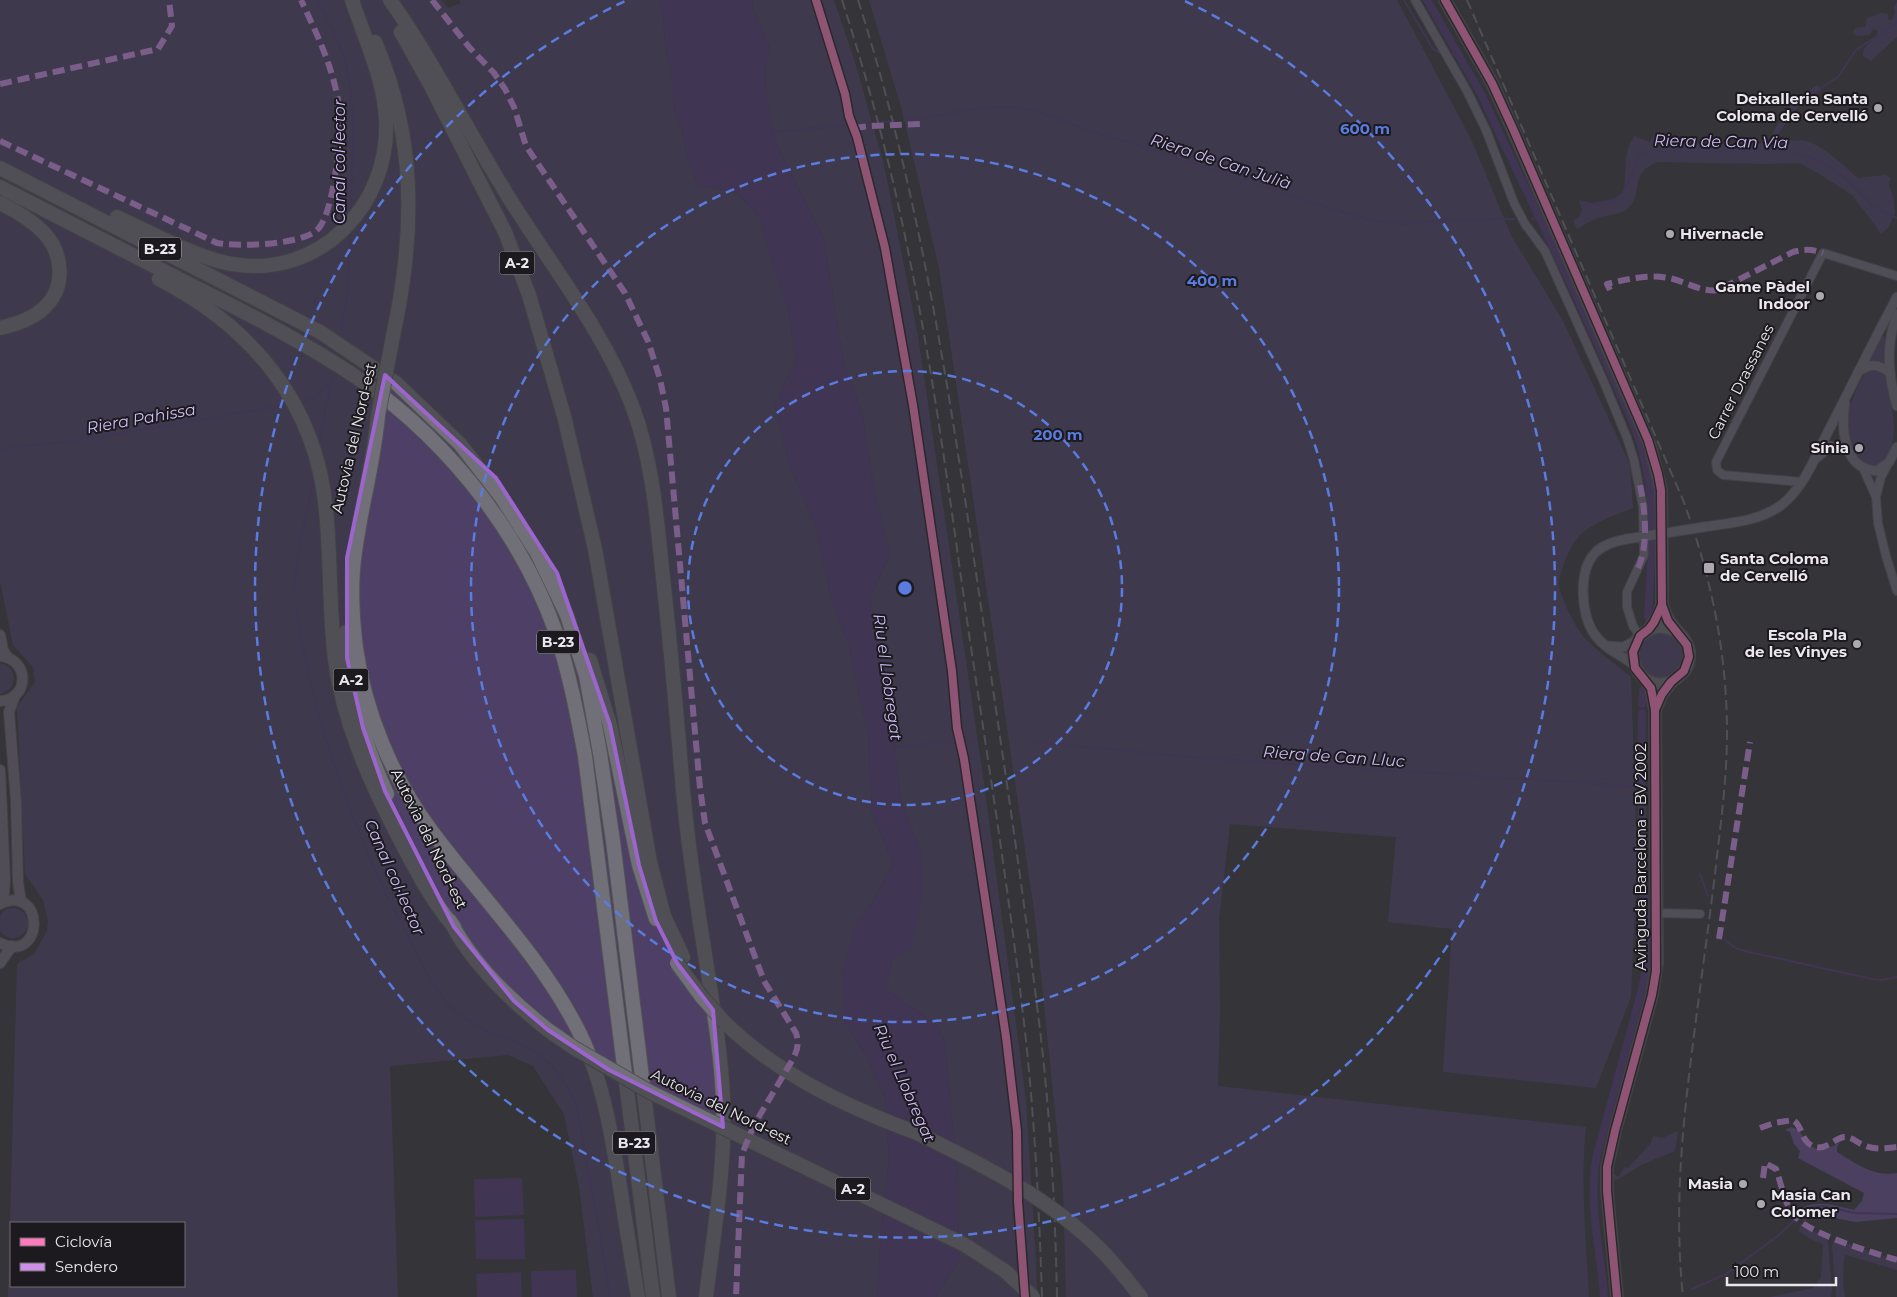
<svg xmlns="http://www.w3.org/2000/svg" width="1897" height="1297" font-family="Montserrat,sans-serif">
<rect width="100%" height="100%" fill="#353439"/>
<g fill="#4d3f66" fill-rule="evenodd">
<path d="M0,0H442L448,8L461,3L459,0H659L663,15L665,42L672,79V100L676,117L682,130L686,153L697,184L737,193L760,218L767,248L789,314L796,363L785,381L775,406L788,461L816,528L831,599L848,643L868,734L872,813L893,864L873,901L855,926L844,1020L867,1058L885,1098L889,1160L881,1229L877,1297H593L579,1187L564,1114L533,1066L508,1055L390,1066L398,1297H8L17,964L34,954L47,931L48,920L43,900L25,874L17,707L35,682L33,667L13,645L0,581ZM11,1223H184V1286H11Z"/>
<path d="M753,0H834L854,59L884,165L918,336L984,783L1026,1100L1036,1261L1037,1297H936L947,1278L959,1262L958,1180L945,1043L937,1025L886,989L892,960L922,855L901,800L893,730L870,597L890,555L874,489L863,415L843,359L824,239L778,148L767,103L765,71L770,48L752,7Z"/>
<path d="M869,0H1397L1471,139L1512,237L1562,319L1630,464L1633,508C1615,515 1596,521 1581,534C1572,542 1558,573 1559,585C1561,599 1575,627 1584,637C1598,652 1615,664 1631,677L1637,857L1631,997L1596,1088L1443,1072L1452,929L1388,922L1396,837L1230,824L1219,919L1220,1009L1218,1086L1586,1127C1580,1183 1586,1240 1589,1297H1066L1063,1189L1035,917L939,268L902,110Z"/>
<path d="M1897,2V37L1871,61L1863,56C1862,44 1876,42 1878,31L1874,29L1869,35L1857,36L1853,33L1854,30L1856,28L1865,27L1867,18L1881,13L1888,14V20H1892L1895,12L1894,7Z"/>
<path d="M1818,85L1821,90C1797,104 1789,117 1775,140L1778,143C1787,141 1797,139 1806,141C1823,145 1845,167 1858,178L1886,175L1890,178L1889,186L1893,196L1895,213L1888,228L1881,234L1869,217L1852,195L1816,172L1799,163L1767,164L1657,162C1629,174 1643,191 1630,206C1623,215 1611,214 1601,217C1593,219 1584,225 1577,229L1574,223V220L1579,217L1582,210L1579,200L1592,203L1614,199L1624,191C1627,169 1622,156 1634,136L1650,142L1654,135L1663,134L1678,137L1700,144L1767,143C1785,114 1787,102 1818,85Z"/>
<path d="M1881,336L1886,337L1884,363L1871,360L1870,358Z"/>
<path d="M1871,369C1875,370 1879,370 1882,372C1887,377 1888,388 1889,394C1894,414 1897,434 1889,453C1886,459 1882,465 1875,466C1869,467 1864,463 1859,458C1841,438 1847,408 1858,386C1862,379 1864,373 1871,369Z"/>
<circle cx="1661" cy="655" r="23"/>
<path d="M0,663C13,666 18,678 10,689L0,694Z"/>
<circle cx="13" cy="923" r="15"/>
<path d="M1678,1131L1675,1151L1641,1165L1617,1180L1613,1179V1174L1619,1177L1624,1167L1628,1168L1651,1143L1653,1136L1662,1138Z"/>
<path d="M1800,1224L1823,1236L1828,1242L1832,1289L1831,1297H1770L1813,1288L1821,1277L1823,1244L1810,1239L1799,1231Z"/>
<path d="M1835,1239L1897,1261V1270L1846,1255L1844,1258L1843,1284L1845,1297H1836L1832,1245Z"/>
</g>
<path fill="#664f8e" d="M1791,1127L1799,1130C1811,1150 1818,1156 1840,1142L1837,1147V1152C1857,1164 1873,1177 1897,1173V1218L1855,1222L1815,1214L1806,1220L1801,1208C1820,1200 1834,1205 1854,1210L1862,1201L1864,1193L1798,1158L1800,1151L1794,1144L1790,1132L1785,1130Z"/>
<g fill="#4e3573">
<path d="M659,0H753L752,7L770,48L765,71L767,103L778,148L824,239L843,359L863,415L874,489L890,555L870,597L893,730L901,800L922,855V899L911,948L892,960L886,989L937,1025L945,1043L958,1180L959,1263L947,1278L936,1297H877L881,1229L889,1160L885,1098L867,1058L844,1020L842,970L855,926L873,901L893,864L872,813L868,734L848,643L831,599L816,528L788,461L775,406L785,381L796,363L789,314L767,248L760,218L737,193L697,184L686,153L682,130L676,117L672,100V79L665,42L663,15Z"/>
<path d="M522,1178L524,1215L475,1217L474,1179Z"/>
<path d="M524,1219L525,1259H476L475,1220Z"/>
<path d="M576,1270L577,1297H532L531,1271Z"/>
<path d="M521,1272L522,1297H477L476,1274Z"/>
</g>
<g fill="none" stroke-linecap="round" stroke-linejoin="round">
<g stroke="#4e3573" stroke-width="2">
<path d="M317,0C330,24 343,48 348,74C357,120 351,167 351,213"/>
<path d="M1404,0L1433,49L1444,55"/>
<path d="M1449,55L1459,54"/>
<path d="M924,118C950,113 992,104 1018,108C1045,111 1069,125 1094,132C1188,160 1280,193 1373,221L1405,224L1448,220L1514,219"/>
<path d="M904,120L918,119"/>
<path d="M772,132L894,121"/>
<path d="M1766,152L1793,110L1804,99L1838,77L1856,50L1897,23"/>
<path d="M1585,206L1615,200L1622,195L1641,152H1793L1818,160L1842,175L1873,206L1897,218"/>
<path d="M1532,219L1544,216"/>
<path d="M341,330L348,290L350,230"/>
<path d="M303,402L313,398L330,384"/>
<path d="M319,441L332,379"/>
<path d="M0,449L88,439L285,405"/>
<path d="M294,592L298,553L313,482"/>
<path d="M296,605C312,720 355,838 409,939C421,961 432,985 448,1004C476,1035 511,1034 541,1056C553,1065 562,1078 569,1090C580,1110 582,1137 586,1160C595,1205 603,1251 610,1297"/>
<path d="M1036,742L1201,758L1631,786"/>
<path d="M894,747L937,743H974"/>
<path d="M1700,874L1708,896"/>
<path d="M1725,940L1735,948L1749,952L1872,979L1882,980L1897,977"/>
<path d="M1692,1289L1726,1274L1779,1235L1804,1211L1813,1207L1823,1206L1855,1213L1897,1214"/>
</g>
<g stroke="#4e3573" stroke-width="8">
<path d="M1427,0L1481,94L1575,293L1632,420L1641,445L1649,481L1651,504L1652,548L1648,616"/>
<path d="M1642,704L1643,690"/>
<path d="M1641,784L1642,713"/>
<path d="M1604,1297C1601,1251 1587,1201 1597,1155L1642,989C1651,952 1645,915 1643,878C1641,850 1642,821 1642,793"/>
</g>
<defs>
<g id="minor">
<path d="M1415,0L1467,91L1486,130L1514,203L1525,224L1545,251L1603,380L1627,438L1634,460L1643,507L1644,555L1627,592V607L1633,626L1640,636"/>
<path d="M1863,468L1876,497L1878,523L1886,556L1897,591"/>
<path d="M1802,482L1723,475L1717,470L1716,462L1823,253L1897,276"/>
<path d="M1876,497L1881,477L1888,464"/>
<path d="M1656,913L1700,914"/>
</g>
<g id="tertiary">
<path d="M1897,314C1886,343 1888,376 1897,406"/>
<path d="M1859,371C1871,364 1878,363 1890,373"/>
<path d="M1845,403C1841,429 1843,469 1877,471L1889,462L1897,447"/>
<path d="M1818,457L1830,446L1848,450"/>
<path d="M1704,527C1730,523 1759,521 1780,506C1805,488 1817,452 1831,426C1853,383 1874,340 1897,297"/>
<path d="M1627,539C1616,541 1604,544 1596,552C1578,569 1580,615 1595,635C1604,648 1621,655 1634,665"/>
<path d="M1608,646L1623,647L1637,640"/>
</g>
<g id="secondary">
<path d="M0,635L3,650L8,658"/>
<path d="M0,656C30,659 30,699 0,701"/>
<path d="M15,695L9,712L16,801L18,882L21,902"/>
<path d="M0,770L5,880L4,893L1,903"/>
<path d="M0,904C45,882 45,965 0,943"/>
<path d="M0,963L12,946"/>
</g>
<g id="primary">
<path d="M1445,0L1492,83L1506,114L1650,446L1661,490L1662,560V605L1658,616L1649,629"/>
<path d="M1662,605C1664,611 1666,617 1670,622C1676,632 1687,638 1689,651C1690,660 1687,669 1680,675C1651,704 1613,655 1644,633C1654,625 1666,626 1677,632"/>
<path d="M1655,710L1662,694L1671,682"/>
<path d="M1617,1297L1607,1191V1167L1615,1131L1652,995L1657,963L1655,710L1651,688L1646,680"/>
</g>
<g id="motorway">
<path d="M390,0C435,64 469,134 511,201C553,268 605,333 633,408C653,462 657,521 663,578C671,648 677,719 683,790C688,848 697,905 706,961C713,1007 721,1052 723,1098C726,1165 714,1231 706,1297"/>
<path d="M401,32L431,86L505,232L529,295L564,416L595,549L650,862L664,916L683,957"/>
<path d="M375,42C417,139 415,234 393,336"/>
<path d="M0,168L320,332L396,383L460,444L502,498L537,553L567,615L586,676L600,753L613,841L669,1297"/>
<path d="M0,187C63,220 126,252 189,284C241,310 294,337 344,369C438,429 517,524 555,630C569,671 577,713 585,756L653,1297"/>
<path d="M0,203C16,211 32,220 44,233C63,253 66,287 45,307C33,319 16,324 0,328"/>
<path d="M117,217C150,232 197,258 232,264C320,279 390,205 386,120C385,81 364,37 352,0"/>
<path d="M159,279C252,327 316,403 326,510C331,560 329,610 335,660C343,721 369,780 397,834C415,868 429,897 454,927"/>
<path d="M378,415C374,462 361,506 355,552C350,584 352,616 356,648C365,712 392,777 430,829C479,895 538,953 576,1026C603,1077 612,1136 621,1193C626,1227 632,1262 638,1297"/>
<path d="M346,632C349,687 364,744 387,794"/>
<path d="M590,660L610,725L639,865L656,919"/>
<path d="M450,921C472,963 511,1001 548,1030"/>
<path d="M725,1023C779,1075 847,1107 917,1133"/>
</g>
</defs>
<use href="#minor" stroke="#535255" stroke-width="10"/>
<use href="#tertiary" stroke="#535255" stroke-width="11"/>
<use href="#secondary" stroke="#535255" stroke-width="12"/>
<use href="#primary" stroke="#535255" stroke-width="14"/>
<use href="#motorway" stroke="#535255" stroke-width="16"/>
<use href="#minor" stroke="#6f6a79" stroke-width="8"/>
<use href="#tertiary" stroke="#6f6a79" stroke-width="9"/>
<use href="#secondary" stroke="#716c7c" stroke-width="10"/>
<use href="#primary" stroke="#6e6a75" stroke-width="11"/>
<use href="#motorway" stroke="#717079" stroke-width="14"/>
<g stroke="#716f78" stroke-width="2" stroke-dasharray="10 5" stroke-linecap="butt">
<path d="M842,0C869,84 892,169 909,256C935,381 951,508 969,634C988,760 1008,887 1023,1014C1034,1107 1039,1203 1042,1297"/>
<path d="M858,0C925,210 954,424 986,641C1004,765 1023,889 1038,1014C1050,1107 1055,1203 1057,1297"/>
<path d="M1467,0L1683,500C1711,575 1727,653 1727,733C1727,781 1720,828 1715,874C1708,931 1700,987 1693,1043C1682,1129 1674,1210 1683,1297"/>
</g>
<defs>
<path id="tertiary-bridge" d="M1627,539L1704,527"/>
<g id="motorway-bridge">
<path d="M378,415L393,336"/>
<path d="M677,963L701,996L725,1023"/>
<path d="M548,1030L574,1048L650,1092L965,1245L1005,1271L1033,1297"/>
<path d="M917,1133C983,1165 1048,1197 1101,1250C1115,1264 1128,1281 1141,1297"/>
</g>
</defs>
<use href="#tertiary-bridge" stroke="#535255" stroke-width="11" stroke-linecap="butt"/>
<use href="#motorway-bridge" stroke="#535255" stroke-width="16" stroke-linecap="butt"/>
<use href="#tertiary-bridge" stroke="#6f6a79" stroke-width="9"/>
<use href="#motorway-bridge" stroke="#717079" stroke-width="14"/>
<g stroke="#ce8fe9" stroke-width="6" stroke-dasharray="12 6" stroke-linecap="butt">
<path d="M432,0L469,47L494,73L505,89L514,107L526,146L625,293L648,341L660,379L666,408L700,788L705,823L764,981L796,1033C799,1043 798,1049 793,1059L754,1125L742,1154L736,1297"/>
<path d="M0,84L158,49L172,26L169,0"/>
<path d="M854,128L871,126L921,124"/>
<path d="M0,141L217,243C239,247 300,245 317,230C335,214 343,124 338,100C332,65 316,32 301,0"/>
<path d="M1610,290L1607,284C1628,279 1648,274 1669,278C1685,281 1702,293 1718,290L1793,252C1804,249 1812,249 1823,253"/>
<path d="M1638,568C1649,544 1645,510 1640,485"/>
<path d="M1719,939L1750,742"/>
<path d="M1760,1128L1774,1123L1793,1120C1802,1126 1801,1137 1808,1143C1823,1155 1832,1139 1844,1137C1852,1136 1858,1144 1866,1146C1875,1150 1887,1148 1897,1147"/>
<path d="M1763,1178L1765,1163L1776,1169C1781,1183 1784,1201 1792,1213C1806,1234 1872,1252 1897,1260"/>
</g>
<defs>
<g id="cycleway">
<path d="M816,0L845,94L849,116L857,137L885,248L913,405L952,671L957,728L964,759L1006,1037L1017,1131L1018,1201L1025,1297"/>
<path d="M1445,0L1492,83L1514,131L1648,440L1658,474L1661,490L1662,605L1654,622L1649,629L1640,636L1633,652L1635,668L1651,688L1655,710L1656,971L1652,995L1615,1131L1607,1167V1191L1617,1297"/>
<path d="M1655,710L1662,694L1671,682L1684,671L1689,657L1687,645L1668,621L1662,605"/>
</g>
</defs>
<use href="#cycleway" stroke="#1c1a1e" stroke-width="11"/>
<use href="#cycleway" stroke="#fd7abc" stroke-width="8"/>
</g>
<path d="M0 0H1897V1297H0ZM385,375L496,478L557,573L610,725L639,865L656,921L677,963L713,1010L723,1127L609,1070L548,1030L514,1001L454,927L385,791L363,728L347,658V558Z" fill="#353439" fill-opacity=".55" fill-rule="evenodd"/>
<path fill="none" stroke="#9c64cd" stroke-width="4" stroke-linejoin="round" d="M385,375L496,478L557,573L610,725L639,865L656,921L677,963L713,1010L723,1127L609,1070L548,1030L514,1001L454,927L385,791L363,728L347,658V558Z"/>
<g fill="none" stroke="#5a7cdf" stroke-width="2.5" stroke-dasharray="9 6">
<circle cx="905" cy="588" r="217"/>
<circle cx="905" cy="588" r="434"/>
<path d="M1185 1A650 650 0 1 1 625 1"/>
</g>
<g fill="#aba9af" stroke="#1c1a1e" stroke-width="2">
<circle cx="1878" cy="108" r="5"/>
<circle cx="1670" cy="234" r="5"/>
<circle cx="1820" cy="296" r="5"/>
<circle cx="1859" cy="448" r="5"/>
<rect x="1703" y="562" width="12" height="12" rx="2.5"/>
<circle cx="1857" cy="644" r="5"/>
<circle cx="1743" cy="1184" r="5"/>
<circle cx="1761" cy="1204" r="5"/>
</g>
<g text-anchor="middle" stroke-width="4" stroke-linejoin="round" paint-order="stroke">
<g fill="#1c1a1e" stroke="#acaab0" stroke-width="1">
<rect x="139" y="237.5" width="42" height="23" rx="4"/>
<rect x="499.5" y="251.5" width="35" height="23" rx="4"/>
<rect x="537" y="630.5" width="42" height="23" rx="4"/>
<rect x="333.5" y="668.5" width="35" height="23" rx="4"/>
<rect x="613" y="1131.5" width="42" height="23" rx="4"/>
<rect x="835.5" y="1177.5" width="35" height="23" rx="4"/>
</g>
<g font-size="14" font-weight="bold" fill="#eae8ee">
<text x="160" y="254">B-23</text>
<text x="517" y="268">A-2</text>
<text x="558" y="647">B-23</text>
<text x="351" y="685">A-2</text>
<text x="634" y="1148">B-23</text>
<text x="853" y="1194">A-2</text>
</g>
<g font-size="15" font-weight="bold" fill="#eae8ee" stroke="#1c1a1e" text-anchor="end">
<text x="1868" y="104">Deixalleria Santa<tspan x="1868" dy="17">Coloma de Cervelló</tspan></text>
<text x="1680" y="239" text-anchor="start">Hivernacle</text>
<text x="1810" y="292">Game Pàdel<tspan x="1810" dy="17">Indoor</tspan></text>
<text x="1849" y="453">Sínia</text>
<text x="1720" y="564" text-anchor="start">Santa Coloma<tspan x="1720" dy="17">de Cervelló</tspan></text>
<text x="1847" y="640">Escola Pla<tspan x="1847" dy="17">de les Vinyes</tspan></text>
<text x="1733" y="1189">Masia</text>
<text x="1771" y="1200" text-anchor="start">Masia Can<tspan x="1771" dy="17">Colomer</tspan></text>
</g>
<g font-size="15" fill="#eae8ee" stroke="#1c1a1e">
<text transform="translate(1741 382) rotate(-63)" y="5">Carrer Drassanes</text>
<text transform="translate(354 438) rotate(-77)" y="5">Autovia del Nord-est</text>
<text transform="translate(429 839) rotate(64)" y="5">Autovia del Nord-est</text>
<text transform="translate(1641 857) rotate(-90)" y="5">Avinguda Barcelona - BV 2002</text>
<text transform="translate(721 1107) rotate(26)" y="5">Autovia del Nord-est</text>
</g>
<g font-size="16" font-style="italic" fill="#cebbf7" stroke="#1c1a1e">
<text transform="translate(1721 141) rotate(1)" y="6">Riera de Can Via</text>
<text transform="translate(1221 161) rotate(18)" y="6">Riera de Can Julià</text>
<text transform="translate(339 162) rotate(-90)" y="6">Canal col·lector</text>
<text transform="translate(141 418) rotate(-10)" y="6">Riera Pahissa</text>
<text transform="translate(888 677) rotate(82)" y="6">Riu el Llobregat</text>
<text transform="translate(1334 756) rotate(4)" y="6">Riera de Can Lluc</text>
<text transform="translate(395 877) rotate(66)" y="6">Canal col·lector</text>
<text transform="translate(905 1083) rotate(66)" y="6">Riu el Llobregat</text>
</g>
</g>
<circle cx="905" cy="588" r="8" fill="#5a7cdf" stroke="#1c1a1e" stroke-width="2.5"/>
<g font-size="15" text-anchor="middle" font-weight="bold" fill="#5a7cdf" stroke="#1c1a1e" stroke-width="4" stroke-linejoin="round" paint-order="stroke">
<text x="1365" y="134">600 m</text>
<text x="1212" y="286">400 m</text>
<text x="1058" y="440">200 m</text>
</g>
<rect x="10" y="1222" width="175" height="65" fill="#1c1a1e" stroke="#6e6c71"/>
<rect x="20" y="1238" width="25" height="8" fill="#fd7abc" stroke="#6e6c71"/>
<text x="55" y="1247" font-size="15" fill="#eae8ee">Ciclovía</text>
<rect x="20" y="1263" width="25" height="8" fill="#ce8fe9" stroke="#6e6c71"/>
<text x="55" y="1272" font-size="15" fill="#eae8ee">Sendero</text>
<path d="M1727 1277v8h109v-8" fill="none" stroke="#eae8ee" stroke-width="2.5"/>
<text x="1734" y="1277" font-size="15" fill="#eae8ee" stroke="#1c1a1e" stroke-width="4" paint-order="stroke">100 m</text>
</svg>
